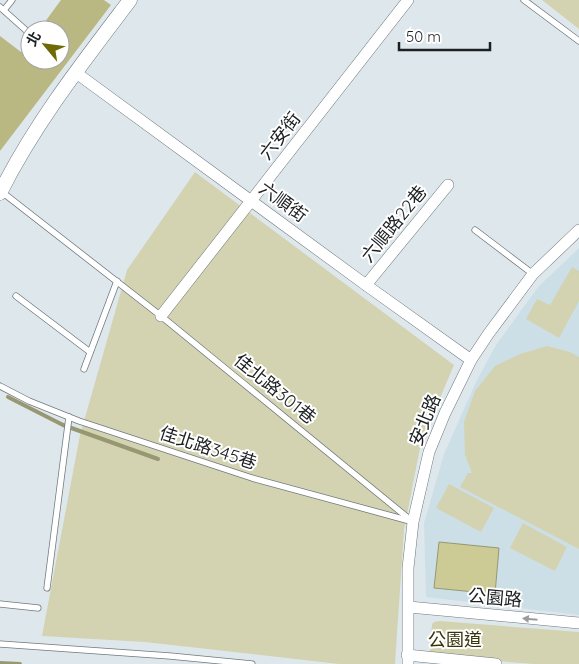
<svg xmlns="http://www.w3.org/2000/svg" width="579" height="664" font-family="Quicksand,'Noto Sans TC',sans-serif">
<rect width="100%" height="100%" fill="#dee8ec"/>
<path fill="#ccdfe7" d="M579,248V615L426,597L424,523L444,454L476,382L496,345L538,287Z"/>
<g fill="#d3d3b2">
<path d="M542,0H579V29Z"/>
<path d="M195,172L454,365L421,443L404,530L395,664H339L145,642L42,636L80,435L127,270Z"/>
<path d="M572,267L579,271V301L559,338L526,319L537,299L550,305Z"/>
<path d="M547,346L570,352L579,357V549L460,487L468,473H472L465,455L464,422L475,391L495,366L520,354Z"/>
<path d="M449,484L494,508L481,532L436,508Z"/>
<path d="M523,523L567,547L555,571L510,548Z"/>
<path d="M440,621L579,632V664H534L433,656L430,652L432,624L434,622Z"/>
</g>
<path fill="#b9b782" d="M61,0H104L111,5L0,151V36L21,52L30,41V60H60V30H39Z"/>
<path fill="#cccb95" stroke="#979872" d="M439,542L499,548L495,594L434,588Z"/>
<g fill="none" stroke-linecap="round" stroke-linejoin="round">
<g stroke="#979872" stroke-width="4">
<path d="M8,397L63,425L158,459"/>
<path d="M0,663L20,664"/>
</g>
<defs>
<g id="service">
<path d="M524,0L579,41"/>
<path d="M0,7L29,33"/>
<path d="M4,10L12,0"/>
<path d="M2,192L161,316L413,522"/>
<path d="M475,230L533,274"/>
<path d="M16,296L90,352"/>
<path d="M84,369L117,281"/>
<path d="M0,386L29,401L79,421L252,478L410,521"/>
<path d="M47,588L69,417"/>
<path d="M0,604L38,608"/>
<path d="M0,644L170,656L252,664"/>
</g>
<g id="minor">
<path d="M75,72L366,285L471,360"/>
<path d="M366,285L448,185"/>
<path d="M161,316L408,0"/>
<path d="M409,607L579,623"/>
<path d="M407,655L496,664"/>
<path d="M408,664V568L413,522L429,452L445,413L471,360L489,333L533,274L579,230"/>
</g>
<path id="tertiary" d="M0,193C35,123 83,62 130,0"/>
</defs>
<use href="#service" stroke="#70797d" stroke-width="7"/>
<use href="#minor" stroke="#70797d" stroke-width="12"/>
<use href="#tertiary" stroke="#70797d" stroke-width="15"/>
<use href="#service" stroke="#fff" stroke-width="5.5"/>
<use href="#minor" stroke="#fff" stroke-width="11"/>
<use href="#tertiary" stroke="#fff" stroke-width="14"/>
</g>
<defs><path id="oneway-solid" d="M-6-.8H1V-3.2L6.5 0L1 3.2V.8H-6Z" transform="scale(1.25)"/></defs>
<use fill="#999b9c" href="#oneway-solid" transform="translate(530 619) rotate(-175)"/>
<g text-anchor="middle" stroke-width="4" stroke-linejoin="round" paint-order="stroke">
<g font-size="18" fill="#1c2022" stroke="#fff">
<text transform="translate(280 136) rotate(-52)" y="6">六安街</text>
<text transform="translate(283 202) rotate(36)" y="6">六順街</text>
<text transform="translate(394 224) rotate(-51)" y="6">六順路22巷</text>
<text transform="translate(275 389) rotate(39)" y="6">佳北路301巷</text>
<text transform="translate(425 420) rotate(-68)" y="6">安北路</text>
<text transform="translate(208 448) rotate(18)" y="6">佳北路345巷</text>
<text transform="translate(495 598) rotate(5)" y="6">公園路</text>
</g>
<g font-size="18" fill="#373509" stroke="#fff">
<text x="455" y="646">公園道</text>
</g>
</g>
<g transform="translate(45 45) rotate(299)"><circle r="24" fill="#ffffff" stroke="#a4a6a7"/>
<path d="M0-4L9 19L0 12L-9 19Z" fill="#6e6a04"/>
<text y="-8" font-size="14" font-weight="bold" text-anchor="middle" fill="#1c2022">北</text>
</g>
<path d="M399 42v8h91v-8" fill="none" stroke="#1c2022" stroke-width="2.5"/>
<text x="406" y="42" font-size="15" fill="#1c2022" stroke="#ffffff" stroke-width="4" paint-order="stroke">50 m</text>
</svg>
